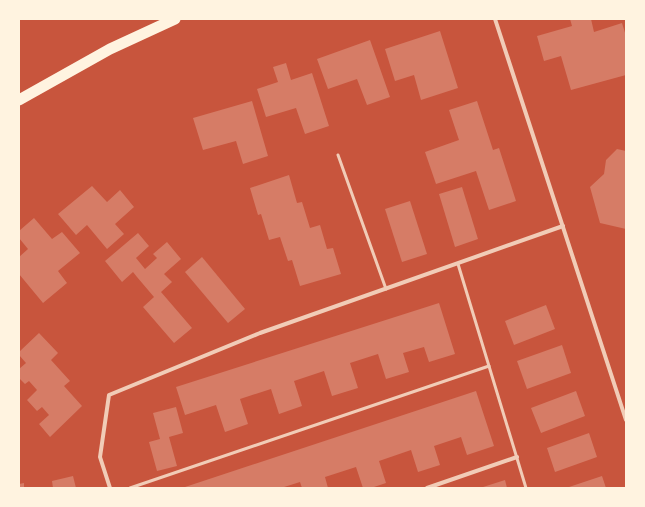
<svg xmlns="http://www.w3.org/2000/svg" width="645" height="507" font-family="Raleway,sans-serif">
<rect width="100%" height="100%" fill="#c8553d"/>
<g fill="#d67c66">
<path d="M570,19H591L594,32L622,23L626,36V75L571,90L561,56L544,61L537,36L572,26Z"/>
<path d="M440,31L458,88L421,100L414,75L395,81L385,49Z"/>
<path d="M370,40L390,97L367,105L357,79L328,89L317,59Z"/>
<path d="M286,63L291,80L312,73L329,126L305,134L296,108L266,117L257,89L278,82L273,67Z"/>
<path d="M252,101L268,156L243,164L236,141L203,150L193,118Z"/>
<path d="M477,101L493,150L499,148L516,201L489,210L476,171L436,184L425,152L459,140L449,110Z"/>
<path d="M617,149L626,151V229L600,223L590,187L604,174L606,160Z"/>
<path d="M289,175L297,203L302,202L310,228L320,225L327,249L333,248L341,274L300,286L292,260L288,261L280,237L269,240L261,214L258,215L250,188Z"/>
<path d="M92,186L107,202L120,190L134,207L115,224L124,234L107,249L87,225L76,235L58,214Z"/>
<path d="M462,187L478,239L455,247L439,194Z"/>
<path d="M410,201L427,254L402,262L385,209Z"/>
<path d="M34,218L52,239L62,232L80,253L58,271L67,283L43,303L19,274V257L28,249L19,238V231Z"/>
<path d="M138,233L149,246L136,258L145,269L157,258L153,254L167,242L181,259L164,274L172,282L161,292L192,328L174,343L143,307L154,297L137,277L133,272L122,282L105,261Z"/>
<path d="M202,257L245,309L228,323L185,272Z"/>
<path d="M439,303L455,354L429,362L424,347L403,353L409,372L386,379L378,354L350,363L358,388L332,396L324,371L294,381L302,406L279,414L271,389L240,399L248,424L225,432L216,405L185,415L176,387Z"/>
<path d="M546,305L555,329L514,345L505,321Z"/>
<path d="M39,333L58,353L51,360L70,381L64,386L82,406L50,437L39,424L49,415L42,407L37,411L27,400L37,390L29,381L25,384L19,378V369L26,363L19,355V352Z"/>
<path d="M562,345L571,373L527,389L517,361Z"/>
<path d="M476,391L494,446L467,455L461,437L434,446L440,465L418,472L411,450L379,461L386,483L371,488H363L356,467L325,477L328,488H302L300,482L281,488H182Z"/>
<path d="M576,391L585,416L541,433L531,408Z"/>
<path d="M176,407L183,433L169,437L177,466L157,471L149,442L160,439L153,413Z"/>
<path d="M589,433L597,457L555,472L547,448Z"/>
<path d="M73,476L76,488H53L52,481Z"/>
<path d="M602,476L606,488H566Z"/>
<path d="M505,480L507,488H480Z"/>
<path d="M24,483V488H19V484Z"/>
</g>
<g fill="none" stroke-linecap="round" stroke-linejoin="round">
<g stroke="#f1ccb7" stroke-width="3">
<path d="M338,155L386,289"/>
<path d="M458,264L526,488"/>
<path d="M130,488L489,366"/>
</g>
<g stroke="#f1ccb7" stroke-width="4">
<path d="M495,19L626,420"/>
<path d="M110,488L100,457L109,395L260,333L563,226"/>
<path d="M427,488L517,457"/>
</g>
<path stroke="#fff3e0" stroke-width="11" d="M19,100L110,49L175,19"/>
</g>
<rect width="645" height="507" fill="none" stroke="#fff3e0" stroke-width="40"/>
</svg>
